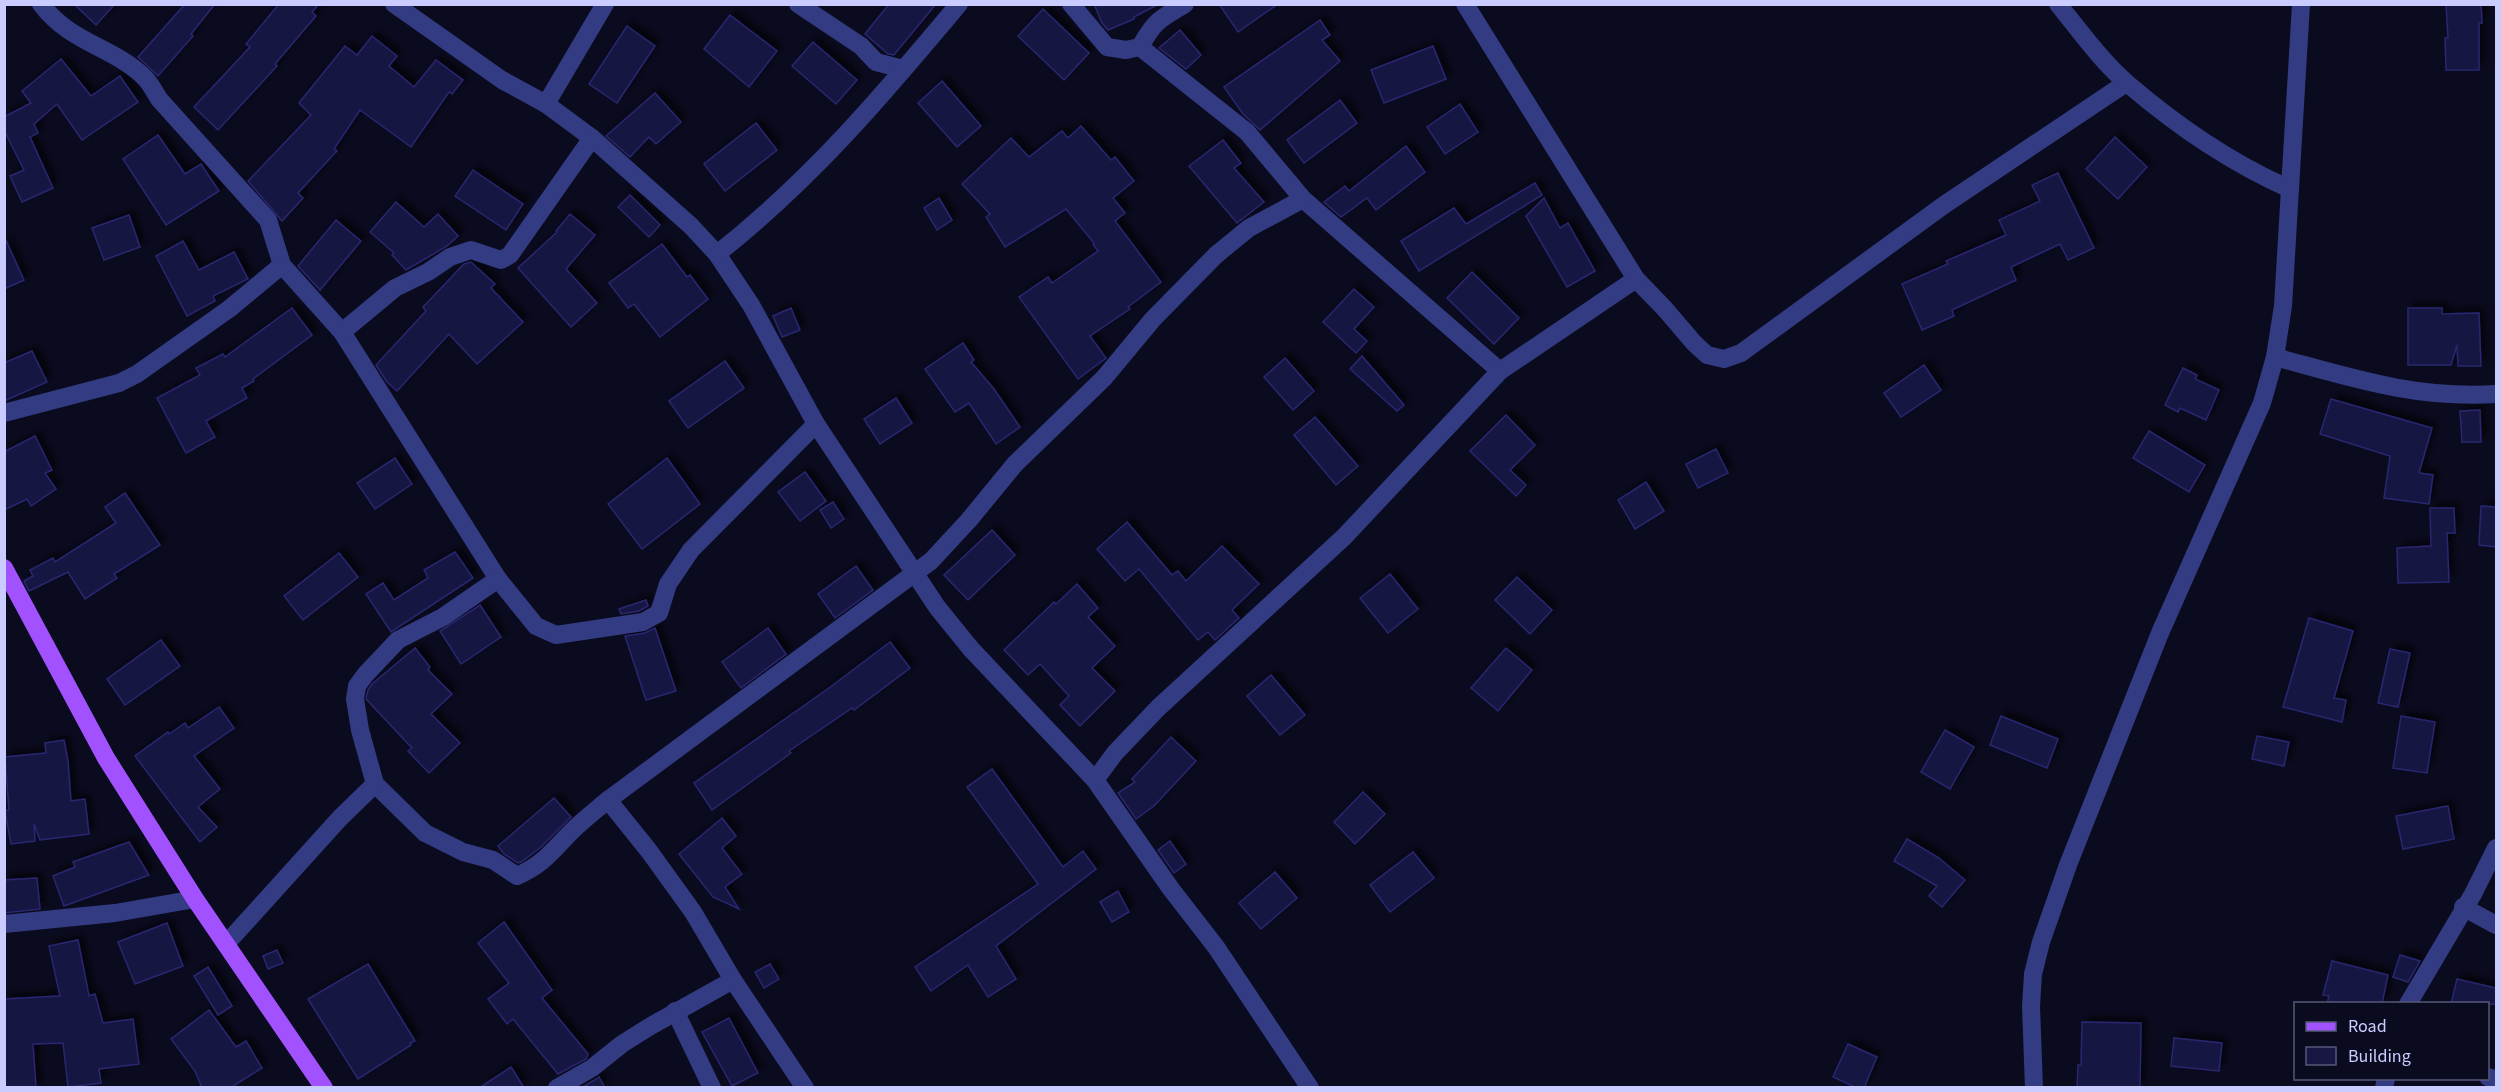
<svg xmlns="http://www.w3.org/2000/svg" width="2501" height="1092" font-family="'Source Sans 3',sans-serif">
<defs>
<filter id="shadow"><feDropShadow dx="5.5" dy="-5.5" stdDeviation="3" flood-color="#0009"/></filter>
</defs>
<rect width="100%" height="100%" fill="#0b0b20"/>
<g fill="#181642" stroke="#292670" stroke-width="1.5" filter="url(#shadow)">
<path d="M74,4H115L96,25Z"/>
<path d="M185,4H215L191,34L193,36L158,76L138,57Z"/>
<path d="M279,4H319L312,12L316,16L275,64L277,66L218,130L194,107L250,47L246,44Z"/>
<path d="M889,4H936L894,55L888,54L865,34Z"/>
<path d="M1094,4H1159L1134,17V19L1108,30L1102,23Z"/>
<path d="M1219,4H1278L1238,32Z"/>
<path d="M2446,4H2481L2482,23H2479V70H2446L2445,38H2448Z"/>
<path d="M1043,9L1089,53L1064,80L1018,36Z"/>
<path d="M730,15L777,51L749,87L704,49Z"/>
<path d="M1320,20L1330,35L1322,40L1340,61L1260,130L1243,114L1224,87Z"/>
<path d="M627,26L655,46L617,103L589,84Z"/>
<path d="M1180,30L1201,55L1186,69L1159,48Z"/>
<path d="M372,36L397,56L389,66L414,87L436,60L463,80L452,94L449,92L411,147L360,110L334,149L337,151L298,193L303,198L282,221L248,181L311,115L299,103L345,46L357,55Z"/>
<path d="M813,42L857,80L836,104L792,66Z"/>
<path d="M1433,46L1446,79L1384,103L1371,70Z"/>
<path d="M61,59L91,96L120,76L138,102L82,140L57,104L34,124L38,133L30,137L53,188L22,202L10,176L24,170L4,130V117L31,103L22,91Z"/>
<path d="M942,81L981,126L957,147L918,103Z"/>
<path d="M655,93L681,122L656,144L649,137L630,157L606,136Z"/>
<path d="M1340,100L1357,123L1304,163L1287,140Z"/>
<path d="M1460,104L1478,132L1445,154L1427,127Z"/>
<path d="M756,123L777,150L725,191L704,164Z"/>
<path d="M1081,126L1111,160L1115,157L1134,181L1113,198L1125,213L1115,221L1161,282L1128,307L1130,309L1090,336L1106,358L1078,379L1019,297L1048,277L1052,283L1098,251L1093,244L1094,243L1066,209L1005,247L986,217L990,214L962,184L1011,138L1029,157L1062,131L1068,138Z"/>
<path d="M158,135L185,174L201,164L219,191L166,225L123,159Z"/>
<path d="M2115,137L2147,167L2118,199L2086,169Z"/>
<path d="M1223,140L1241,163L1234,168L1264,202L1237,223L1189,166Z"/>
<path d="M1406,146L1425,172L1376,210L1367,198L1341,217L1324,202L1345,186L1349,191Z"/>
<path d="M473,170L523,204L506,230L455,196Z"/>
<path d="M2058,173L2094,248L2068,260L2060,244L2011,267L2016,280L1952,310L1954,316L1922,330L1902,284L1948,264L1946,261L2006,235L1999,220L2040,201L2032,185Z"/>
<path d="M1535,183L1542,195L1419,271L1401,241L1454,208L1466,224Z"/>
<path d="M630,195L660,225L649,237L618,207Z"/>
<path d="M939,198L952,220L937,230L924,208Z"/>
<path d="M1544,198L1560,228L1568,223L1595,271L1567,287L1526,216Z"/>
<path d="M396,202L424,227L438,214L458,236L447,246L406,270L392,255L394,253L370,232Z"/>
<path d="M570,214L595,235L566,269L597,303L571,327L518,268L557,232L556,231Z"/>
<path d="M129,215L140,247L104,260L92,228Z"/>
<path d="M336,220L361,241L320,290L298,266Z"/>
<path d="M4,236L24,280L4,289Z"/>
<path d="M183,241L199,270L234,252L248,279L213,296L215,301L187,316L156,256Z"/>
<path d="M662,244L687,277L690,275L708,299L660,337L634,304L628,308L609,283Z"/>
<path d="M471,262L495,284L491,288L523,322L477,364L449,334L397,391L387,382L376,365L426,311L423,307L464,264Z"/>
<path d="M1472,272L1519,318L1494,344L1447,298Z"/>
<path d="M1354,289L1374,307L1354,329L1367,341L1356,353L1323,322Z"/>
<path d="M292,308L312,335L253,379L254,381L242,388L247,398L206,421L215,437L186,453L157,398L200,375L196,368L223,354L225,357Z"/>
<path d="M791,308L800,330L782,337L773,316Z"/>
<path d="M2408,308H2442V314L2479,313L2481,366H2458L2457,345L2451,365H2408Z"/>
<path d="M963,343L974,360L971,362L994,389L1020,427L996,444L969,403L955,412L925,369Z"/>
<path d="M32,351L47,382L4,401V363Z"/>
<path d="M1362,356L1404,405L1397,411L1350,369Z"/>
<path d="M1285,358L1314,391L1293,410L1264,377Z"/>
<path d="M725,361L744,388L688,428L669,401Z"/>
<path d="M1924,365L1941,390L1901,417L1884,393Z"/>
<path d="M2183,368L2197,375L2195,379L2219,390L2206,420L2180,408L2178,412L2165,405Z"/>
<path d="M896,398L912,423L880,444L864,419Z"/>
<path d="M2331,399L2432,428L2419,473L2433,475L2429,504L2384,498L2390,456L2320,434Z"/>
<path d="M2480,410L2481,442H2462L2460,411Z"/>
<path d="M1506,415L1535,445L1510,470L1526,485L1516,496L1470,451Z"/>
<path d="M1315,417L1358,466L1336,485L1294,435Z"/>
<path d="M2149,431L2205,465L2189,492L2133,458Z"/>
<path d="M35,436L52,470L45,473L56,489L31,506L27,499L4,510V452Z"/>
<path d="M1716,449L1728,473L1698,488L1686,464Z"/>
<path d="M395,458L412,484L375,509L357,483Z"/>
<path d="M667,458L700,504L642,549L608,504Z"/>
<path d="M805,472L826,501L800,521L778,492Z"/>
<path d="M1646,482L1664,511L1635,529L1618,500Z"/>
<path d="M125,493L160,545L114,574L117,578L85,599L68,572L29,591L24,581L33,576L30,570L53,558L55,562L116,523L105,507Z"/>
<path d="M833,502L844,519L831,528L820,510Z"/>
<path d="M2481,506L2496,507V547L2479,545Z"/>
<path d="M2430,508H2454L2455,533H2447L2449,582L2398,583L2397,548L2431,546Z"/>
<path d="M1127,522L1172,575L1178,571L1186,581L1222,546L1259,584L1232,610L1239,618L1215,640L1208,632L1198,640L1139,569L1125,581L1097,549Z"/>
<path d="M992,530L1015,555L968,600L944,575Z"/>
<path d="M455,552L473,578L391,632L366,594L383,583L394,600L428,578L424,570Z"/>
<path d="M339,553L358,577L303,620L284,596Z"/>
<path d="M856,566L873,590L835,618L818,594Z"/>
<path d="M1390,574L1418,609L1388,633L1360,598Z"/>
<path d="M1517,577L1552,610L1530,634L1495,600Z"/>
<path d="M1077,584L1098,608L1088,617L1115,646L1092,668L1115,691L1080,726L1060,705L1069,696L1040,664L1028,675L1004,650L1054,602L1056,604Z"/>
<path d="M646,600L648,606L639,611L621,614L619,609Z"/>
<path d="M480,605L501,637L461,664L440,631Z"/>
<path d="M2309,618L2353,631L2334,698L2346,700L2342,722L2283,707Z"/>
<path d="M655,628L676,691L646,700L625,636L645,633Z"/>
<path d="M768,628L786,654L741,688L722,662Z"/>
<path d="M161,640L180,666L125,705L107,679Z"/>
<path d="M890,642L910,668L854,710L852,708L789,751L791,753L712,810L694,783L829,688Z"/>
<path d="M415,648L430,667L428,670L452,694L431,714L460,743L429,773L408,751L412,748L366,699L368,690L372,684Z"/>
<path d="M1506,648L1532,670L1498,711L1471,688Z"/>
<path d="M2390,649L2410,653L2398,707L2378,703Z"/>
<path d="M1271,675L1305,715L1280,735L1247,696Z"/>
<path d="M219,707L234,728L194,756L220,789L198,807L217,827L200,842L135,756L168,732L169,734L185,723L188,728Z"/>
<path d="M2001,716L2058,739L2047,768L1990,745Z"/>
<path d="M2401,716L2435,722L2427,773L2393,768Z"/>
<path d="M1945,730L1974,747L1950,789L1921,772Z"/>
<path d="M2257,736L2289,742L2284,766L2252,759Z"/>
<path d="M1171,737L1196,761L1154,806L1136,819L1118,793L1135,782L1132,779Z"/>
<path d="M64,740L68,761L71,801L85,799L89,834L40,840L34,824L35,841L11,844L5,811L9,810L5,757L46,753L45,743Z"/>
<path d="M992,769L1063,867L1083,851L1096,869L996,946L1016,979L988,997L968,965L931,991L915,967L1038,884L967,787Z"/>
<path d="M1363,792L1385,814L1355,844L1334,822Z"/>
<path d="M554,798L571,817L540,848L521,862L518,863L504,854L498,846Z"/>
<path d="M2448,806L2454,839L2403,849L2396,816Z"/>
<path d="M722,818L736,836L722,848L742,874L725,887L739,909L713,897L679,854Z"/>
<path d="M1907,839L1939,858L1965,880L1942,907L1929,896L1937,886L1894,861Z"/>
<path d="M1170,841L1186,864L1174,873L1158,850Z"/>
<path d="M129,842L149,875L64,906L53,876L75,867L73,862Z"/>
<path d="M1413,852L1434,878L1390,912L1370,885Z"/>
<path d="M1275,872L1297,898L1261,929L1239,903Z"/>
<path d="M37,878L40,909L4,913V880Z"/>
<path d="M1118,891L1129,912L1112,922L1100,902Z"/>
<path d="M504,922L552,990L542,998L588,1054L586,1059L558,1074L513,1019L507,1024L488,999L509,983L478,943Z"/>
<path d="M167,923L183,966L135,984L118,942Z"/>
<path d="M78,940L89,996L95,994L103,1023L133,1019L139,1064L99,1069L101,1083L68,1087L63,1043L33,1044L36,1088H4V999L60,996L49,946Z"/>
<path d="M277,950L283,963L268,969L263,956Z"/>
<path d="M2400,955L2420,961L2408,982L2393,977Z"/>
<path d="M2332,961L2388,975L2382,1004H2327L2329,996L2323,995Z"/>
<path d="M368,964L415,1041L410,1043L411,1045L358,1079L308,999Z"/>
<path d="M770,964L779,979L764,988L755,972Z"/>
<path d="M208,967L232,1006L218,1015L194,976Z"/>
<path d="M2457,979L2496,988V1004H2451Z"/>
<path d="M209,1010L236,1047L246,1041L262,1068L230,1088H202L195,1071L171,1039Z"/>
<path d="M729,1018L758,1073L732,1086L702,1032Z"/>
<path d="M2082,1022L2141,1023L2140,1088H2077L2078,1065H2081Z"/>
<path d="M2174,1038L2222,1043L2219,1071L2171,1066Z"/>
<path d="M1848,1044L1877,1057L1864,1088H1857L1833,1077Z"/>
<path d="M511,1067L524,1088H479Z"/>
<path d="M599,1077L605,1088H581L598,1078Z"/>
</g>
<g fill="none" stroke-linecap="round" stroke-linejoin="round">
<g stroke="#333c82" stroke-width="18">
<path d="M41,4C71,44 115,47 146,79C151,85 155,92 159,99L268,220L282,265L342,332L498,579L536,626L556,635L643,622L659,613L668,584L691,550L816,424"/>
<path d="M394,4L502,80L546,104L592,138L691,226L717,254L751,305L816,424L937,607L971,649L1095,780L1171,889L1216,947L1310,1088"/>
<path d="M798,4L861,46L876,62L903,69"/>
<path d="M1071,4L1107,47L1126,50L1140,47L1247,132L1303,199L1500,371"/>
<path d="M1465,4L1636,279L1665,309L1694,343L1707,355L1724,359L1741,353L1944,205L2126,83"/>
<path d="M2058,4C2080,31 2102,62 2128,84C2177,126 2231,163 2290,189"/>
<path d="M1140,47C1155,20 1159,20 1185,4"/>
<path d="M546,104L605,4"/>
<path d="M717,254C812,179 882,96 959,4"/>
<path d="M342,332L395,288L428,272L450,257L471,250L501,260L510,255L592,138"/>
<path d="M2275,357C2353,378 2415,399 2496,394"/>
<path d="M4,413L119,383L137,374L229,309L282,265"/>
<path d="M498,579L443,617L398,640L365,675L357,686L355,699L360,730L375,784L425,833L463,852L493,860L517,876C544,864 552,851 572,831C583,820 596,810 608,800L931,561L969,520L1015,464L1104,378L1153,319L1216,255L1249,228L1303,199"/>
<path d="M1095,780L1115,753L1158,708L1344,537L1500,371L1636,279"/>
<path d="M608,800L649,851L693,912L733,980L805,1088"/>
<path d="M2463,907L2496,925"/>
<path d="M4,924L115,913L195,899"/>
<path d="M226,944L340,818L375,784"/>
<path d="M2408,1004L2473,894L2496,848"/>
<path d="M675,1011L712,1088"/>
<path d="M2488,1077L2496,1080"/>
<path d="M557,1088L592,1068L622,1044L649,1027L733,980"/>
<path d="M2034,1088L2031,1006L2033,974L2041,942L2068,865L2160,633L2262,403L2275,357L2283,306L2301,4"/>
<path d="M2384,1088L2386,1078"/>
</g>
<path stroke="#a251ff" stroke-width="18" d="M4,568L106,758L195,899L324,1088"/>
</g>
<rect width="2501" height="1092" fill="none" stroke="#caccff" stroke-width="12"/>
<rect x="2294" y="1002" width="195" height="78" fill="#0b0b20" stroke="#575879" stroke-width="1.5"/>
<rect x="2306" y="1022" width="30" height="9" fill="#a251ff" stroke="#575879" stroke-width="1.5"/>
<text x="2348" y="1032" font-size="18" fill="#caccff">Road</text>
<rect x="2306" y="1047" width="30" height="18" fill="#181642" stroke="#575879" stroke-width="1.5"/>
<text x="2348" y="1062" font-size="18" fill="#caccff">Building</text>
</svg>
